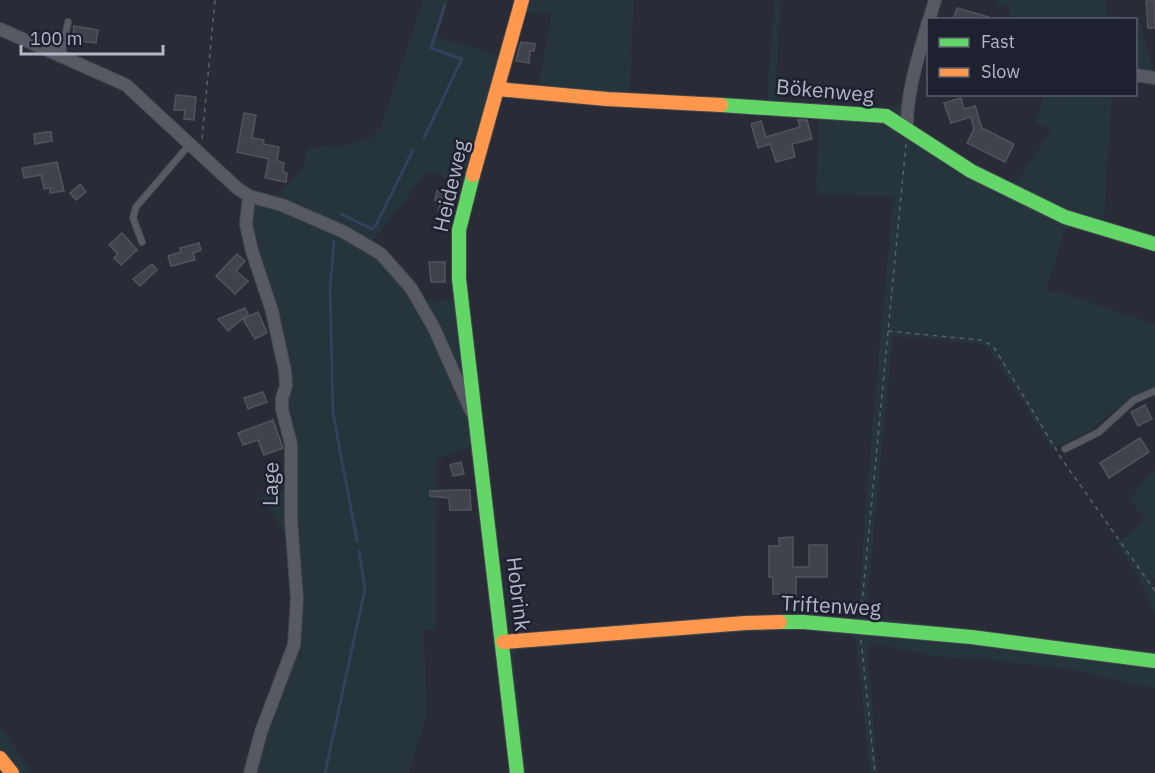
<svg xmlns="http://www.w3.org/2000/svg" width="1155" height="773" font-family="'IBM Plex Sans',sans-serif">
<rect width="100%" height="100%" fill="#292c36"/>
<g fill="#26343b" fill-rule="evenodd">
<path d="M423,0H448L437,37L510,58L503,84L538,87L551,15L515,10L518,0H634L630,94L767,102L774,0H781L775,103L888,108L898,105L903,98L914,49L928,0H939L910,112L915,130L972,165L1014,185L1051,130L1035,122L1044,95H1112L1104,222L1155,251L1068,227L1064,232L1046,291L1060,292L1155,324V388L1131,396L1091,430L1052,449L990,350L980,344L893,336L866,616L1155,652V688L1134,685L1074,670L984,659L947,658L871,644L868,648V653L878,773H870L856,641L851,635L802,630L747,632L524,649L517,651L514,655L526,773H512L473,446L437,459L436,630H424L427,715L409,773H245L288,643L292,598L289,541L260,494L289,489L284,386L245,197L256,201L277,193L293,179L303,166L307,148L343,146L370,138L381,127ZM505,96L819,116L816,194L893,197L865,509L858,619L854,622L512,635L507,631L466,292L464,231L501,104ZM428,171L466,185L456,299L422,302L371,243Z"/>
<path d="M996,0H1107L1106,14L1139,18L1155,76L1136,77V20L1010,19L1009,4L997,9Z"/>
<path d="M1155,469V578L1151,579L1155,586V614L1138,576L1116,543L1145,519L1130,499L1142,482Z"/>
<path d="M0,726L33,773H0Z"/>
</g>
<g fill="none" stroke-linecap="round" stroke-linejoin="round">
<g stroke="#373f5e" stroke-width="3">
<path d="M424,138L462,59L431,48L445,5"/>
<path d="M341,214L372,229L376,225L413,150"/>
<path d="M334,241L330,290L333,413L357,541"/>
<path d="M325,773L365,589L359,551"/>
</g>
</g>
<g fill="#41434c" stroke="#51535d" stroke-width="1.5">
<path d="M1146,1H1155V28H1148Z"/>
<path d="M957,8L989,17V20H953Z"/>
<path d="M74,26L98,30L96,43L80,41V37L73,36Z"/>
<path d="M521,42L535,44L534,51H530L529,63L516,61Z"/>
<path d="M176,95L196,97L194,120L184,119L185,110H174Z"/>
<path d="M961,98L964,109L975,106L982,128L1014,144L1005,162L967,143L974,129L971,117L951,123L944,103Z"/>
<path d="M244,113L256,115L252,138L264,140L263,144L279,147L277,161L284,163L283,172L287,173L286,182L265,178L269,159L237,152Z"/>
<path d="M798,120H807L812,139L792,144L795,157L776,162L770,144L758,148L751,124L761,121L766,137L800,127Z"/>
<path d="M46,132H51L52,141L35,144L34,134Z"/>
<path d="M57,162L64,191L50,193V188L44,189L41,175L24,178L22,168Z"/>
<path d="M80,184L86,192L76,200L70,193Z"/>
<path d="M437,191L453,196L448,213L438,211L441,202L435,200Z"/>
<path d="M122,233L137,250L121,265L114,258L118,254L109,245Z"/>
<path d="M199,243L201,250L193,253L195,260L171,266L168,256L181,252L180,248Z"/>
<path d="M237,254L245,261L236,271L248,281L235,294L216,276Z"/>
<path d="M429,262H445V282H431Z"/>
<path d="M152,264L157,270L140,286L133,279Z"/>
<path d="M245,308L248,314L228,331L218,319Z"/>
<path d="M258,312L267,333L255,339L243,319Z"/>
<path d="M263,392L267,402L248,409L244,398Z"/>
<path d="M1145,405L1152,419L1138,426L1131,412Z"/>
<path d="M273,420L283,448L264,455L258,440L243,445L238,433Z"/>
<path d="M1140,438L1149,452L1109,478L1100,463Z"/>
<path d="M461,462L464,474L453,476L450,465Z"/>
<path d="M456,490H470L471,510H450L449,498L430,496V491Z"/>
<path d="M793,537V567H809V545H827V577H796V594H773V577H769V546H779V538Z"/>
</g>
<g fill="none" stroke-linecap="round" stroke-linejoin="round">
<defs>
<g id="lane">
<path d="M61,57L68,22"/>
<path d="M142,242L133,218L136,207L190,144"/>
<path d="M1065,449L1099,432L1134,400L1155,391"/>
</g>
<g id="street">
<path d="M929,20L935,0"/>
<path d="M0,29L126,85L237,188L249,196L282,205L344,232L381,254L411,288L434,328L471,411"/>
<path d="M1136,75L1155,78"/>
<path d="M907,131C906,93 918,58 928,22"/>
<path d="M249,196L246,224L252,251L272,311L285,371L286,386L282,398V409L291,444V520L297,599L294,645L261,732L250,773"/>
</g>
<g id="fast">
<path d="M721,105L886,116L971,171L1065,217L1155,244"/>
<path d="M473,175L459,230V279L517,773"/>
<path d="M780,622H804L971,637L1155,661"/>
</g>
<g id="slow">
<path d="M498,89L607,99L721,105"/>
<path d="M473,175L522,0"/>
<path d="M503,642L745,623L780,622"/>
<path d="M0,758L12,773"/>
</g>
</defs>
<use href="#lane" stroke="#45474f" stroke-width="8"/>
<use href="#street" stroke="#45474f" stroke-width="14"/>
<use href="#fast" stroke="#45474f" stroke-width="16"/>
<use href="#slow" stroke="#45474f" stroke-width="16"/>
<g stroke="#5c5f67" stroke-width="1.5" stroke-dasharray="4.5 4.5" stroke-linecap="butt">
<path d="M202,139L215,0"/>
<path d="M888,331L980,340L989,344L995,349L1057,451"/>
<path d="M1059,455L1155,591"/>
<path d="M861,614L906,144"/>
<path d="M861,640L875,773"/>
</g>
<use href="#lane" stroke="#585a63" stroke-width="6"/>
<use href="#street" stroke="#585a63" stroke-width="12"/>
<use href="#fast" stroke="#63d668" stroke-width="14"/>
<use href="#slow" stroke="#ff974d" stroke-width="14"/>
</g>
<g text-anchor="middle" stroke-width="5" stroke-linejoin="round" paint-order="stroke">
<g font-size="21" fill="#b3b6c7" stroke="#1d2130">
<text transform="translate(825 91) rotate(5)" y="7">Bökenweg</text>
<text transform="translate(451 186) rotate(-77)" y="7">Heideweg</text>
<text transform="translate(271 484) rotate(-89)" y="7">Lage</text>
<text transform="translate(518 594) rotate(83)" y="7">Hobrink</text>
<text transform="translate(831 606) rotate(3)" y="7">Triftenweg</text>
</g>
</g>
<rect x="927" y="18" width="210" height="78" fill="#1d2130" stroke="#595d6c" stroke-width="1.5"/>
<rect x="939" y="38" width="30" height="9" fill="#63d668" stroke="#595d6c" stroke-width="1.5"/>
<text x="981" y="48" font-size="18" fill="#b3b6c7">Fast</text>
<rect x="939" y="68" width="30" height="9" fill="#ff974d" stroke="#595d6c" stroke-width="1.5"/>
<text x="981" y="78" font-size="18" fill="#b3b6c7">Slow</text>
<path d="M21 45v9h142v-9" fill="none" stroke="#b3b6c7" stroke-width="3"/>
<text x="30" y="45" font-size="18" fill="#b3b6c7" stroke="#1d2130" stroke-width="4.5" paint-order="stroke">100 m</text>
</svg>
